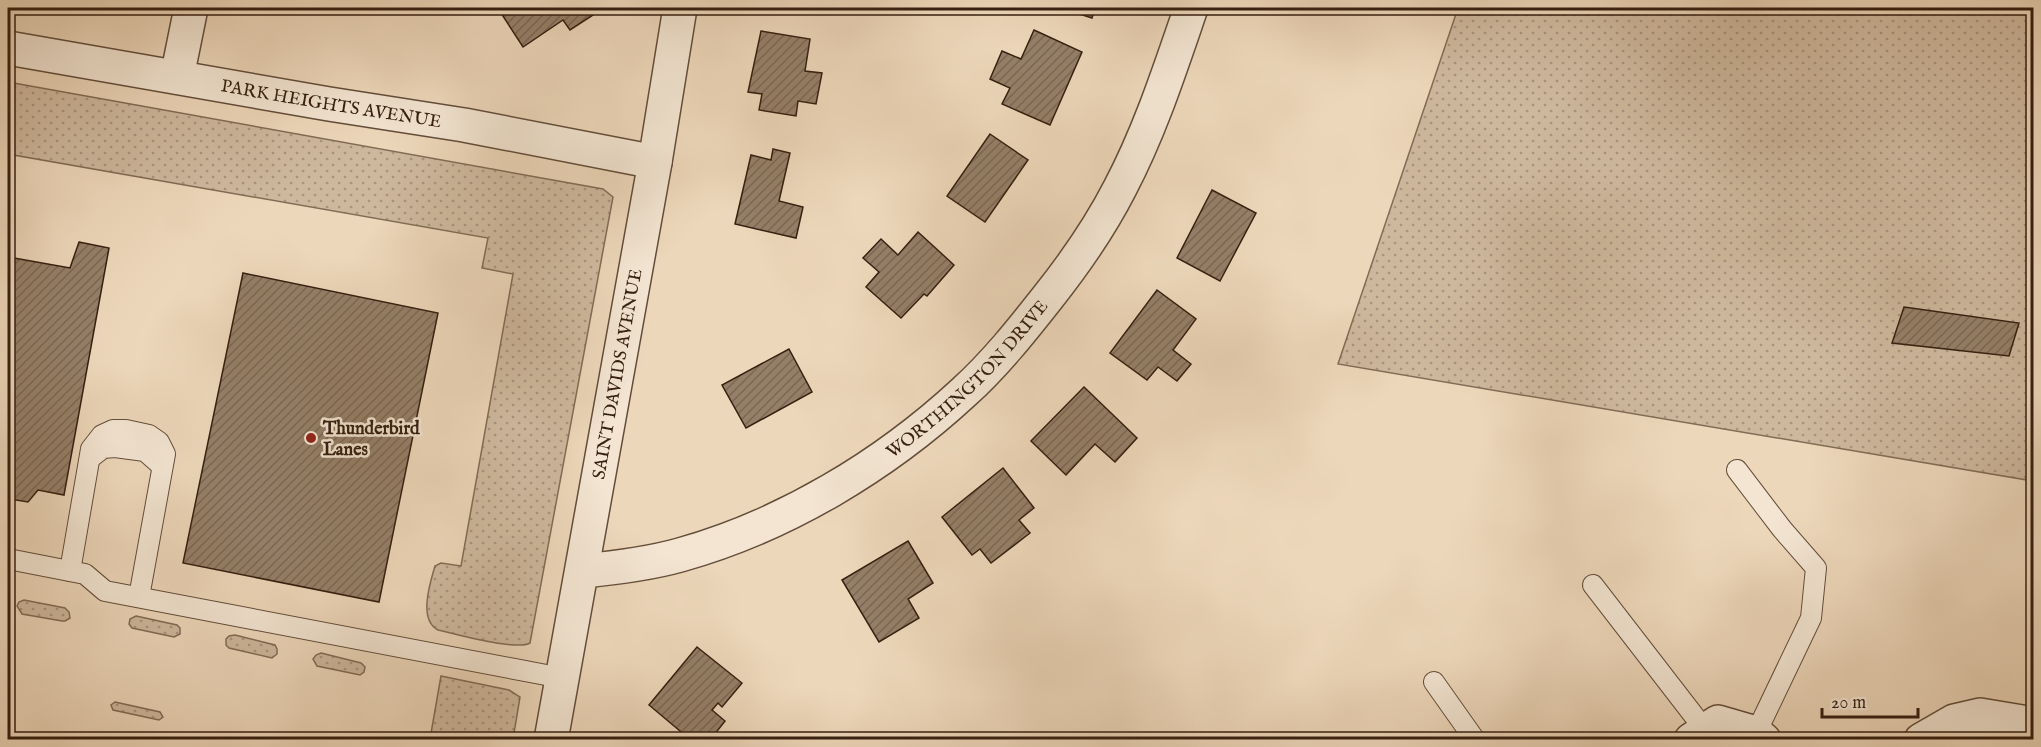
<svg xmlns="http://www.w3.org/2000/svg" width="2041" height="747" font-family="'IM FELL English',serif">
<defs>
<pattern id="grass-dots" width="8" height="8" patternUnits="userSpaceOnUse" patternTransform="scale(1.5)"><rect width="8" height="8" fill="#ceb89d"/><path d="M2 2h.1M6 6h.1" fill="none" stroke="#a8957f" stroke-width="1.8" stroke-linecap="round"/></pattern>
<pattern id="building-hatch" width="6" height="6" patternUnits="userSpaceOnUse" patternTransform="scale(1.5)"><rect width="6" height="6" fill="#957f68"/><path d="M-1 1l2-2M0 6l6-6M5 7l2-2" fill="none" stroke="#7a6754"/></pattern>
</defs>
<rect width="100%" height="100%" fill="#edd7ba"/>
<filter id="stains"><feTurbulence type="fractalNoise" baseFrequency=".00333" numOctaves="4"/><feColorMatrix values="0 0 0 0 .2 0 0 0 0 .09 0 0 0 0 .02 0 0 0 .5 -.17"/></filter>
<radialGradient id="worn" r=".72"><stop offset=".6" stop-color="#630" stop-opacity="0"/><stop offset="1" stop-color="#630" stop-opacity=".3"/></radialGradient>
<g fill="url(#grass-dots)" stroke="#826c56" stroke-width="1.5">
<path d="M1458,8H2033V481L1338,364Z"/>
<path d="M8,82L603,189L613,197L530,643C516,651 457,634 438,630C418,620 430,583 435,566L441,563L461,566L513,274L482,268L488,238L8,154Z"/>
<path d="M24,600L65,608L69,612L70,618L65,621H62L22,614L17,606L19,602Z"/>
<path d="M136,616L177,625L180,628V634L174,637L132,628L129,624L130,619Z"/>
<path d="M235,635L275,645L277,649V654L272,658L229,648L226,645V639L229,636Z"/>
<path d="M321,653L361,663L365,667L364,672L360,675L317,666L313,659L316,655Z"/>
<path d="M441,676L509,690L520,697L513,739H430Z"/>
<path d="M115,702L160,712L163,717L159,720L113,710L111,705Z"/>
</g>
<g fill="url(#building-hatch)" stroke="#351f10" stroke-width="1.5">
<path d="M509,8H588L593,15L570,30L563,20L523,47L501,13Z"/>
<path d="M1061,8H1095L1092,18Z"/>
<path d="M1034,30L1082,52L1050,125L1002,104L1010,88L990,79L1002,51L1021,59Z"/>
<path d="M761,31L810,39L805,71L822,73L816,104L798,101L796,116L759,110L762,94L748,92Z"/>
<path d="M990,134L1028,160L985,222L947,196Z"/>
<path d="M773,149L790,153L779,201L803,207L796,238L735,224L751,155L771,160Z"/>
<path d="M1212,190L1256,213L1220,281L1177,258Z"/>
<path d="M918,232L954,265L927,296L924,294L901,318L866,287L879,272L863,258L881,239L898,255Z"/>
<path d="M79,242L109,248L64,495L38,490L28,502L10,499L8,501V257L70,268Z"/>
<path d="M243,273L438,313L379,602L183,563Z"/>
<path d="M1157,290L1196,319L1173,350L1191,364L1177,381L1158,367L1147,380L1110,353Z"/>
<path d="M1904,307L2019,323L2009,356L1892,343Z"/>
<path d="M789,349L812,392L746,428L722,385Z"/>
<path d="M1084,387L1137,438L1115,462L1095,444L1066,475L1031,441Z"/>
<path d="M1003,468L1034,508L1019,520L1030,533L991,563L980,549L972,555L942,517Z"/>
<path d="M908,541L933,583L908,599L919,618L879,642L842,580Z"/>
<path d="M697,647L742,683L722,707L718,703L712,710L725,721L710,740H697L689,733L686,736L649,705Z"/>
</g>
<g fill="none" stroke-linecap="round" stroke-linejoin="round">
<defs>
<g id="service">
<path d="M90,458L103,448L115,447L145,451L162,466"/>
<path d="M1737,470L1782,529L1816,568L1811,618L1756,733"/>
<path d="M8,559L85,574L105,591L562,678"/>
<path d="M70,571L91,449L102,435L113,430H126L149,435L159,442L165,454L139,597"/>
<path d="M1593,585L1705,730"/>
<path d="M1434,682L1475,740"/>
</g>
<g id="minor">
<path id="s1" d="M8,48L329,104L464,125L655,162"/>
<path d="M177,77L191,8"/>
<path id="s2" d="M582,571C614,568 648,564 680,555C784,526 884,466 964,392C995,364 1022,330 1048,297C1075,263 1100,227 1120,188C1150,131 1170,69 1191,8"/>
<path id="s3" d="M551,740L655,162L680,8"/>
<path d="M1691,740L1718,722L1756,733L1764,740"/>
<path d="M1921,740L1954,721L1980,715L2034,724"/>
</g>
</defs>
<use href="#service" stroke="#634d3a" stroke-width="22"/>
<use href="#minor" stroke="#634d3a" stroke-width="36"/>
<use href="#service" stroke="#f3e5d2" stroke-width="20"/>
<use href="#minor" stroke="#f3e5d2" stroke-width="33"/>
</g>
<circle fill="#8f2418" stroke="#f3e5d2" stroke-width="2" cx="311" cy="438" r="6"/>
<g text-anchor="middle" stroke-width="5" stroke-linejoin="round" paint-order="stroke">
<g font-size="18" fill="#351f10" stroke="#f3e5d2">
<text dy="6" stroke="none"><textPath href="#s1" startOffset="328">PARK HEIGHTS AVENUE</textPath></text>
<text dy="6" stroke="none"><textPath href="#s3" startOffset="372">SAINT DAVIDS AVENUE</textPath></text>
<text dy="6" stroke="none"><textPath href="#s2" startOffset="441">WORTHINGTON DRIVE</textPath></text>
</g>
<g font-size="18" font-weight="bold" fill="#351f10" stroke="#f3e5d2" text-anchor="start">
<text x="323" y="434">Thunderbird<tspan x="323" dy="21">Lanes</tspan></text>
</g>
</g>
<rect width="2041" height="747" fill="none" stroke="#edd7ba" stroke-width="30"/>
<rect x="9" y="9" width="2023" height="729" fill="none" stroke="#351f10" stroke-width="3"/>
<rect x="15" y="15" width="2011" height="717" fill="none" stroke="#351f10" stroke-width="1.5"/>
<path d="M1822 708v9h96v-9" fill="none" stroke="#351f10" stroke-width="3"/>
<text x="1831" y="708" font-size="18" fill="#351f10" stroke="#f3e5d2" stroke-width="4.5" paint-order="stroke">20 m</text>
<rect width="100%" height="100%" filter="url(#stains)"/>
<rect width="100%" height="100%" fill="url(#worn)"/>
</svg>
